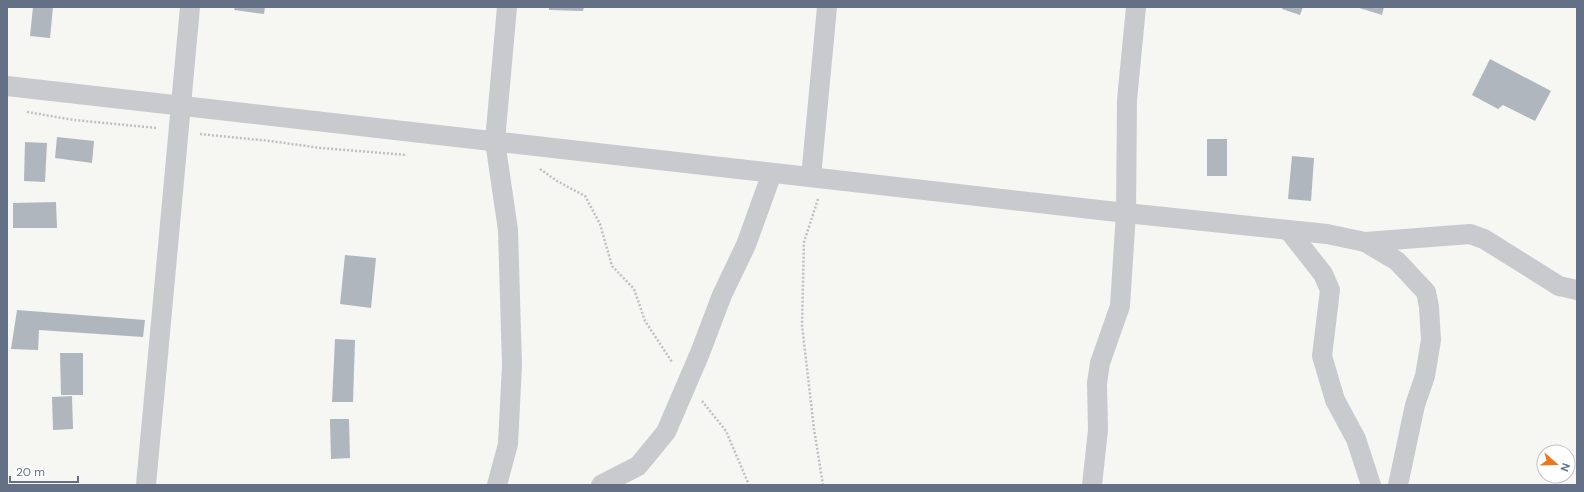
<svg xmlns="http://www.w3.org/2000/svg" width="1584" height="492" font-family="'DM Sans',sans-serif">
<rect width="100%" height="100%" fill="#f6f6f2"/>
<g fill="#b0b6bd">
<path d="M33,7H53L50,38L30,36Z"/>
<path d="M235,7H265L264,14L234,10Z"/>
<path d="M549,7H584L583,11L549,10Z"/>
<path d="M1283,7H1303L1300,15L1282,9Z"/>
<path d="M1356,7H1384L1382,15Z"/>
<path d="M1490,59L1551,91L1535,121L1503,105L1498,109L1472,95Z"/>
<path d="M57,137L94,141L92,163L55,158Z"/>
<rect x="1207" y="139" width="20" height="37"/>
<path d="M25,142L47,143L45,182L24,181Z"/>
<path d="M1292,156L1314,158L1311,201L1288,199Z"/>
<path d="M56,202L57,228H13V203Z"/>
<path d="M345,255L376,258L371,308L340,304Z"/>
<path d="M17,310L145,320L143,337L39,330L38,350L11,349Z"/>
<path d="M335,339L355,340L353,402H332Z"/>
<path d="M60,353H83V395H61Z"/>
<path d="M72,396L73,429L53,430L52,397Z"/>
<path d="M330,419H349L350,458L331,459Z"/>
</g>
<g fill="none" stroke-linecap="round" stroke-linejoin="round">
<g stroke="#bfc0c3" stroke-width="2.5" stroke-dasharray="2 2" stroke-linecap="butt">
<path d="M27,112L74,120L157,128"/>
<path d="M200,134L270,141L321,148L407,155"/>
<path d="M540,169L557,181L585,196L600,224L612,266L634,289L645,321L672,362"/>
<path d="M818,199L804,242L802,325L814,429L823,485"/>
<path d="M702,401L726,431L749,485"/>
</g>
<g stroke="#c8cace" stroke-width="20">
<path d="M7,86L1126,213L1327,234L1365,242L1470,234L1484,239L1559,286L1577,290"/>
<path d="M811,177L827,7"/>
<path d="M1290,232L1323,274L1330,290L1322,356L1335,400L1356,439L1371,485"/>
<path d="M1365,242L1397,261L1426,292L1429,307L1431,340L1425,376L1415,405L1398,485"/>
<path d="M146,485L190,7"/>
<path d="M497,485L508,444L512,365L508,230L495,141L507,7"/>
<path d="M601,485L638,466L666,432L700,353L722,295L746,245L772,173"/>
<path d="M1092,485L1098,430L1097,383L1100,363L1120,306L1126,213L1127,100L1136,7"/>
</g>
</g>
<rect width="1584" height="492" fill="none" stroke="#637086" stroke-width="16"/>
<g transform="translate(1556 464) rotate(110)"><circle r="19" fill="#ffffff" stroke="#c1c6cf"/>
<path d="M0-3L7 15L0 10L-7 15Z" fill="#ee761b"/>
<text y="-6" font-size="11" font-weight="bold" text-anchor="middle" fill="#637086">N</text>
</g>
<path d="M10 476v6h68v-6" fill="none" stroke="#637086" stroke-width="2"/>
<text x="16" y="476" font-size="12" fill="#637086" stroke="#ffffff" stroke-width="3" paint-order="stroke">20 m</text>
</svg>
